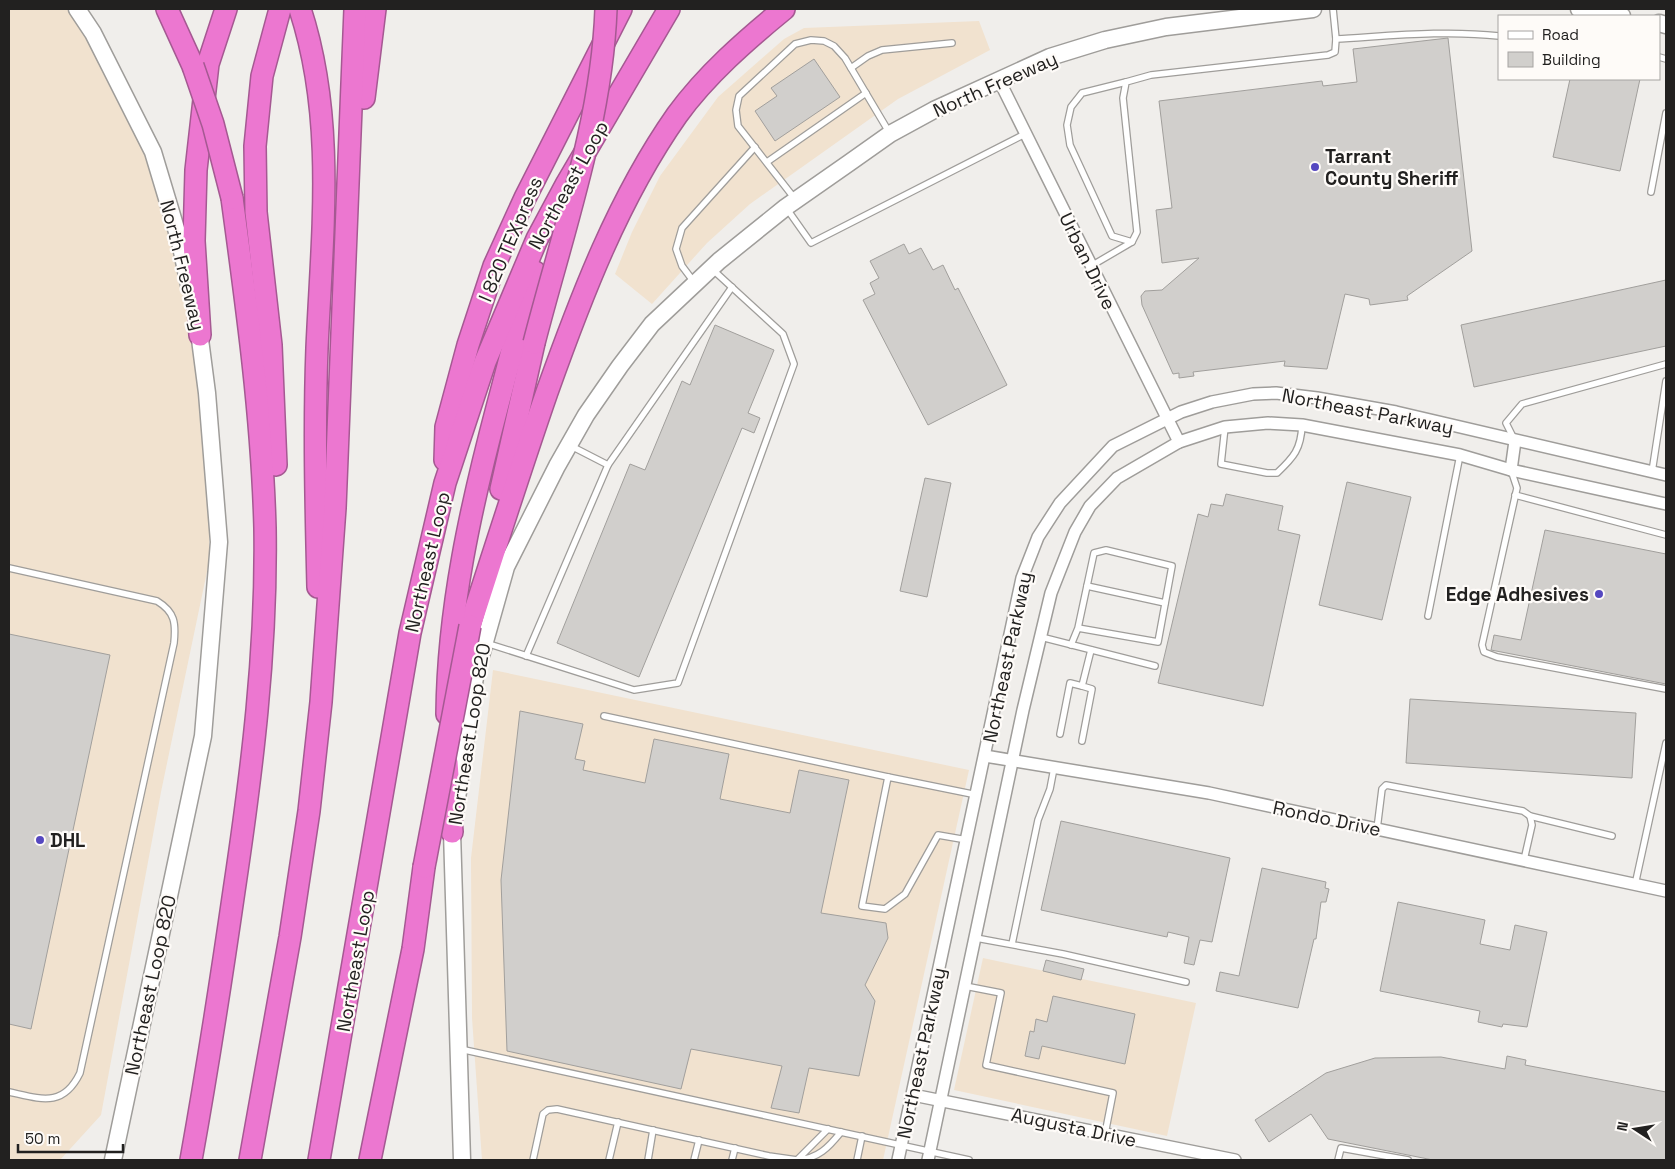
<svg xmlns="http://www.w3.org/2000/svg" width="1675" height="1169" font-family="'Space Grotesk',sans-serif">
<rect width="100%" height="100%" fill="#f0eeeb"/>
<g fill="#f1e2cf">
<path d="M9,9H68L76,20L147,153L188,283L210,428L209,562L161,792L101,1115L60,1160H9Z"/>
<path d="M979,21L990,50L898,99L750,204L707,243L652,304L615,274L632,232L660,176L718,97L784,39L804,28Z"/>
<path d="M493,670L969,770L883,1160H482L472,1018L471,858Z"/>
<path d="M983,958L1196,1003L1167,1136L954,1090Z"/>
</g>
<g fill="#d1cfcc" stroke="#a19f9c">
<path d="M1448,38L1472,251L1407,296L1408,300L1370,305L1369,299L1345,294L1327,369L1284,366L1285,361L1193,372L1194,376L1179,378V373L1173,374L1142,305L1141,296L1145,291L1162,290L1199,258L1162,263L1156,210L1172,208L1159,101L1322,81L1323,86L1357,82L1353,49Z"/>
<path d="M814,59L840,97L775,141L755,111L777,96L771,88Z"/>
<path d="M1570,79H1640L1620,171L1553,157Z"/>
<path d="M904,244L909,254L921,248L933,270L943,265L955,290L958,288L1007,385L928,425L863,300L875,294L870,283L879,278L870,261Z"/>
<path d="M1666,280V346L1474,387L1461,325Z"/>
<path d="M715,325L774,350L748,413L760,418L754,433L742,428L639,677L557,643L630,464L645,470L682,381L690,385Z"/>
<path d="M925,478L951,483L927,597L900,591Z"/>
<path d="M1347,482L1411,497L1382,620L1319,605Z"/>
<path d="M1226,494L1283,506L1278,530L1300,535L1263,706L1158,683L1198,514L1208,517L1211,504L1223,506Z"/>
<path d="M1545,530L1666,554V684L1491,650L1494,635L1521,640Z"/>
<path d="M9,634L110,655L31,1029L9,1024Z"/>
<path d="M1410,699L1636,713L1632,778L1406,763Z"/>
<path d="M520,711L583,724L575,759L585,761L583,770L645,783L654,739L729,754L720,799L790,813L799,770L849,780L821,913L886,923L888,938L865,985L875,1001L859,1076L809,1068L799,1113L771,1108L782,1066L691,1049L681,1089L507,1051L501,880Z"/>
<path d="M1061,821L1230,858L1212,942L1200,940L1194,965L1184,963L1189,937L1168,932L1167,937L1041,910Z"/>
<path d="M1262,868L1326,882L1325,888L1329,889L1326,902H1321L1316,939H1314L1298,1008L1216,991L1220,972L1239,976Z"/>
<path d="M1398,902L1485,920L1480,944L1510,950L1515,925L1547,932L1527,1027L1503,1024L1502,1027L1478,1022L1480,1011L1380,991Z"/>
<path d="M1046,960L1084,969L1081,980L1043,971Z"/>
<path d="M1053,996L1135,1014L1125,1064L1042,1046L1039,1059L1025,1056L1030,1031L1034,1032L1036,1019L1047,1022Z"/>
<path d="M1507,1056L1526,1060L1525,1065L1666,1092V1160H1433L1328,1139L1311,1114L1269,1142L1255,1120L1326,1073L1375,1058L1441,1057L1505,1069Z"/>
</g>
<g fill="none" stroke-linecap="round" stroke-linejoin="round">
<defs>
<g id="service">
<path d="M1336,39C1390,36 1445,30 1499,36"/>
<path d="M1659,57L1666,59"/>
<path d="M851,68L868,56L882,50L952,43"/>
<path d="M1126,82L1082,93L1071,107L1067,125L1070,145L1112,236L1132,242"/>
<path d="M767,162L866,93"/>
<path d="M1651,192L1666,113"/>
<path d="M795,199L738,126L736,110L739,96L795,44L811,40L824,41L834,46L845,58L889,132"/>
<path d="M787,209L811,243L1025,134"/>
<path d="M1091,266L1132,242L1137,232L1123,98L1126,82L1151,75L1328,55L1335,52L1336,39L1333,9"/>
<path d="M694,282L682,266L676,249L682,228L755,147"/>
<path d="M1225,427L1221,464L1267,473H1277C1294,457 1301,449 1302,425"/>
<path d="M1514,439L1506,423L1522,404L1666,364"/>
<path d="M571,446L608,465L732,287"/>
<path d="M1511,470L1517,488L1482,645L1484,652L1497,657L1666,689"/>
<path d="M1652,472L1666,381"/>
<path d="M1515,495L1666,535"/>
<path d="M9,568L157,601C175,612 176,623 174,643L80,1073C63,1108 41,1099 9,1092"/>
<path d="M1087,586L1165,603"/>
<path d="M1428,616L1460,455"/>
<path d="M1041,637L1155,666"/>
<path d="M486,643L634,690L678,683L794,364L783,334L712,269"/>
<path d="M1071,645L1078,628L1094,553L1106,550L1172,566L1158,642L1078,628"/>
<path d="M526,656L608,465"/>
<path d="M604,716L888,777"/>
<path d="M1060,734L1070,683L1082,686"/>
<path d="M1082,741L1092,689L1082,686L1091,650"/>
<path d="M1530,816L1612,836"/>
<path d="M1377,829L1382,789L1386,785L1523,811L1530,816L1532,825L1524,860"/>
<path d="M967,840L938,835L905,894L885,909L862,906L888,777L977,795"/>
<path d="M1635,885L1666,743"/>
<path d="M976,938L1063,954L1186,982"/>
<path d="M1012,944L1038,820L1050,789L1054,768"/>
<path d="M965,986L1001,993L986,1065L1113,1093L1105,1134"/>
<path d="M460,1049L969,1160"/>
<path d="M828,1129L797,1160C818,1159 829,1147 841,1132"/>
<path d="M533,1160L543,1114L548,1110L557,1109L769,1156L797,1160"/>
<path d="M609,1160L618,1122"/>
<path d="M648,1160L653,1130"/>
<path d="M694,1160L699,1140"/>
<path d="M732,1160L735,1148"/>
<path d="M857,1160L862,1136"/>
<path d="M1338,1160L1341,1148L1408,1160"/>
</g>
<g id="minor">
<path d="M999,80L1179,442"/>
<path d="M1511,470L1515,441"/>
<path d="M985,756L1209,793L1666,891"/>
<path d="M913,1095L1235,1160"/>
<path d="M898,1160L1022,578L1038,537L1060,503L1113,446L1181,412L1212,402L1253,394L1276,393L1317,398L1396,412L1666,475"/>
<path d="M928,1160L1023,710L1051,593L1075,532L1090,506L1117,478L1179,442L1225,427L1268,423L1302,425L1460,455L1511,470L1666,504"/>
</g>
<g id="secondary">
<path d="M77,9L93,33L153,152L180,242L189,285"/>
<path d="M1579,9L1622,16"/>
<path d="M1659,23L1666,25"/>
<path d="M113,1160L203,736L219,542L207,393L198,324"/>
<path d="M462,1160L452,832L475,677L506,567L557,466L586,415L620,366L652,324L719,261L786,207L849,163L890,134L934,110L1050,57L1105,40L1166,27L1313,9"/>
</g>
<g id="motorway">
<path d="M167,9L193,66"/>
<path d="M300,9C336,119 322,234 317,348C314,427 316,507 318,587"/>
<path d="M364,98L375,9"/>
<path d="M200,335L194,241L196,170L208,64L226,9"/>
<path d="M445,460L446,427L468,345L494,266L525,198L621,9"/>
<path d="M276,465L271,345L256,212L255,146L262,76L280,9"/>
<path d="M501,489L534,343"/>
<path d="M470,626C495,548 520,470 547,392C581,297 618,199 677,115C706,75 746,40 784,9"/>
<path d="M447,714C448,608 471,506 498,404C510,360 520,315 535,272"/>
<path d="M447,762L452,832"/>
<path d="M191,1160C207,1071 221,981 234,891C252,771 267,650 265,528C262,417 247,308 232,198"/>
<path d="M250,1160L290,937L309,811L321,702L335,508L355,9"/>
<path d="M319,1160L410,633L445,483L485,362L537,239L567,183L669,9"/>
<path d="M370,1160L413,949L424,867"/>
</g>
</defs>
<use href="#service" stroke="#9f9d9a" stroke-width="8"/>
<use href="#minor" stroke="#9f9d9a" stroke-width="14"/>
<use href="#secondary" stroke="#9f9d9a" stroke-width="19"/>
<use href="#motorway" stroke="#a55992" stroke-width="24"/>
<use href="#service" stroke="#fff" stroke-width="5.5"/>
<use href="#minor" stroke="#fff" stroke-width="11"/>
<use href="#secondary" stroke="#fff" stroke-width="16"/>
<use href="#motorway" stroke="#ec77d0" stroke-width="21"/>
<defs>
<g id="motorway-bridge">
<path d="M193,66L213,124L232,198"/>
<path d="M534,343C562,234 602,121 606,9"/>
<path d="M424,867L470,626"/>
</g>
</defs>
<use href="#motorway-bridge" stroke="#a55992" stroke-width="24" stroke-linecap="butt"/>
<use href="#motorway-bridge" stroke="#ec77d0" stroke-width="21"/>
</g>
<g fill="#5548c0" stroke="#fefbf8" stroke-width="2">
<circle cx="1315" cy="167" r="5"/>
<circle cx="1599" cy="594" r="5"/>
<circle cx="40" cy="840" r="5"/>
</g>
<g text-anchor="middle" stroke-width="4.5" stroke-linejoin="round" paint-order="stroke">
<g font-size="19" fill="#222120" stroke="#fefbf8">
<text transform="translate(995 84) rotate(-24)" y="7">North Freeway</text>
<text transform="translate(568 185) rotate(-61)" y="7">Northeast Loop</text>
<text transform="translate(510 239) rotate(-67)" y="7">I 820 TEXpress</text>
<text transform="translate(1088 261) rotate(64)" y="7">Urban Drive</text>
<text transform="translate(183 265) rotate(76)" y="7">North Freeway</text>
<text transform="translate(1368 411) rotate(11)" y="7">Northeast Parkway</text>
<text transform="translate(427 562) rotate(-77)" y="7">Northeast Loop</text>
<text transform="translate(1007 657) rotate(-78)" y="7">Northeast Parkway</text>
<text transform="translate(469 734) rotate(-81)" y="7">Northeast Loop 820</text>
<text transform="translate(1327 818) rotate(12)" y="7">Rondo Drive</text>
<text transform="translate(355 961) rotate(-80)" y="7">Northeast Loop</text>
<text transform="translate(150 985) rotate(-78)" y="7">Northeast Loop 820</text>
<text transform="translate(921 1053) rotate(-78)" y="7">Northeast Parkway</text>
<text transform="translate(1074 1127) rotate(12)" y="7">Augusta Drive</text>
</g>
<g font-size="19" font-weight="bold" fill="#222120" stroke="#fefbf8" text-anchor="start">
<text x="1325" y="163">Tarrant<tspan x="1325" dy="22">County Sheriff</tspan></text>
<text x="1589" y="601" text-anchor="end">Edge Adhesives</text>
<text x="50" y="847">DHL</text>
</g>
</g>
<rect width="1675" height="1169" fill="none" stroke="#222120" stroke-width="20"/>
<rect x="1498" y="15" width="162" height="65" fill="#fefbf8" stroke="#a6a4a2"/>
<rect x="1508" y="31" width="25" height="8" fill="#ffffff" stroke="#a6a4a2"/>
<text x="1542" y="40" font-size="15" fill="#222120">Road</text>
<rect x="1508" y="52" width="25" height="15" fill="#d1cfcc" stroke="#a6a4a2"/>
<text x="1542" y="65" font-size="15" fill="#222120">Building</text>
<g transform="translate(1635 1129) rotate(282)" stroke="#fefbf8" stroke-width="4" paint-order="stroke">
<path d="M0-4L9 19L0 12L-9 19Z" fill="#222120"/>
<text y="-8" font-size="14" font-weight="bold" text-anchor="middle" fill="#222120">N</text>
</g>
<path d="M18 1144v8h105v-8" fill="none" stroke="#222120" stroke-width="2.5"/>
<text x="25" y="1144" font-size="15" fill="#222120" stroke="#fefbf8" stroke-width="4" paint-order="stroke">50 m</text>
</svg>
